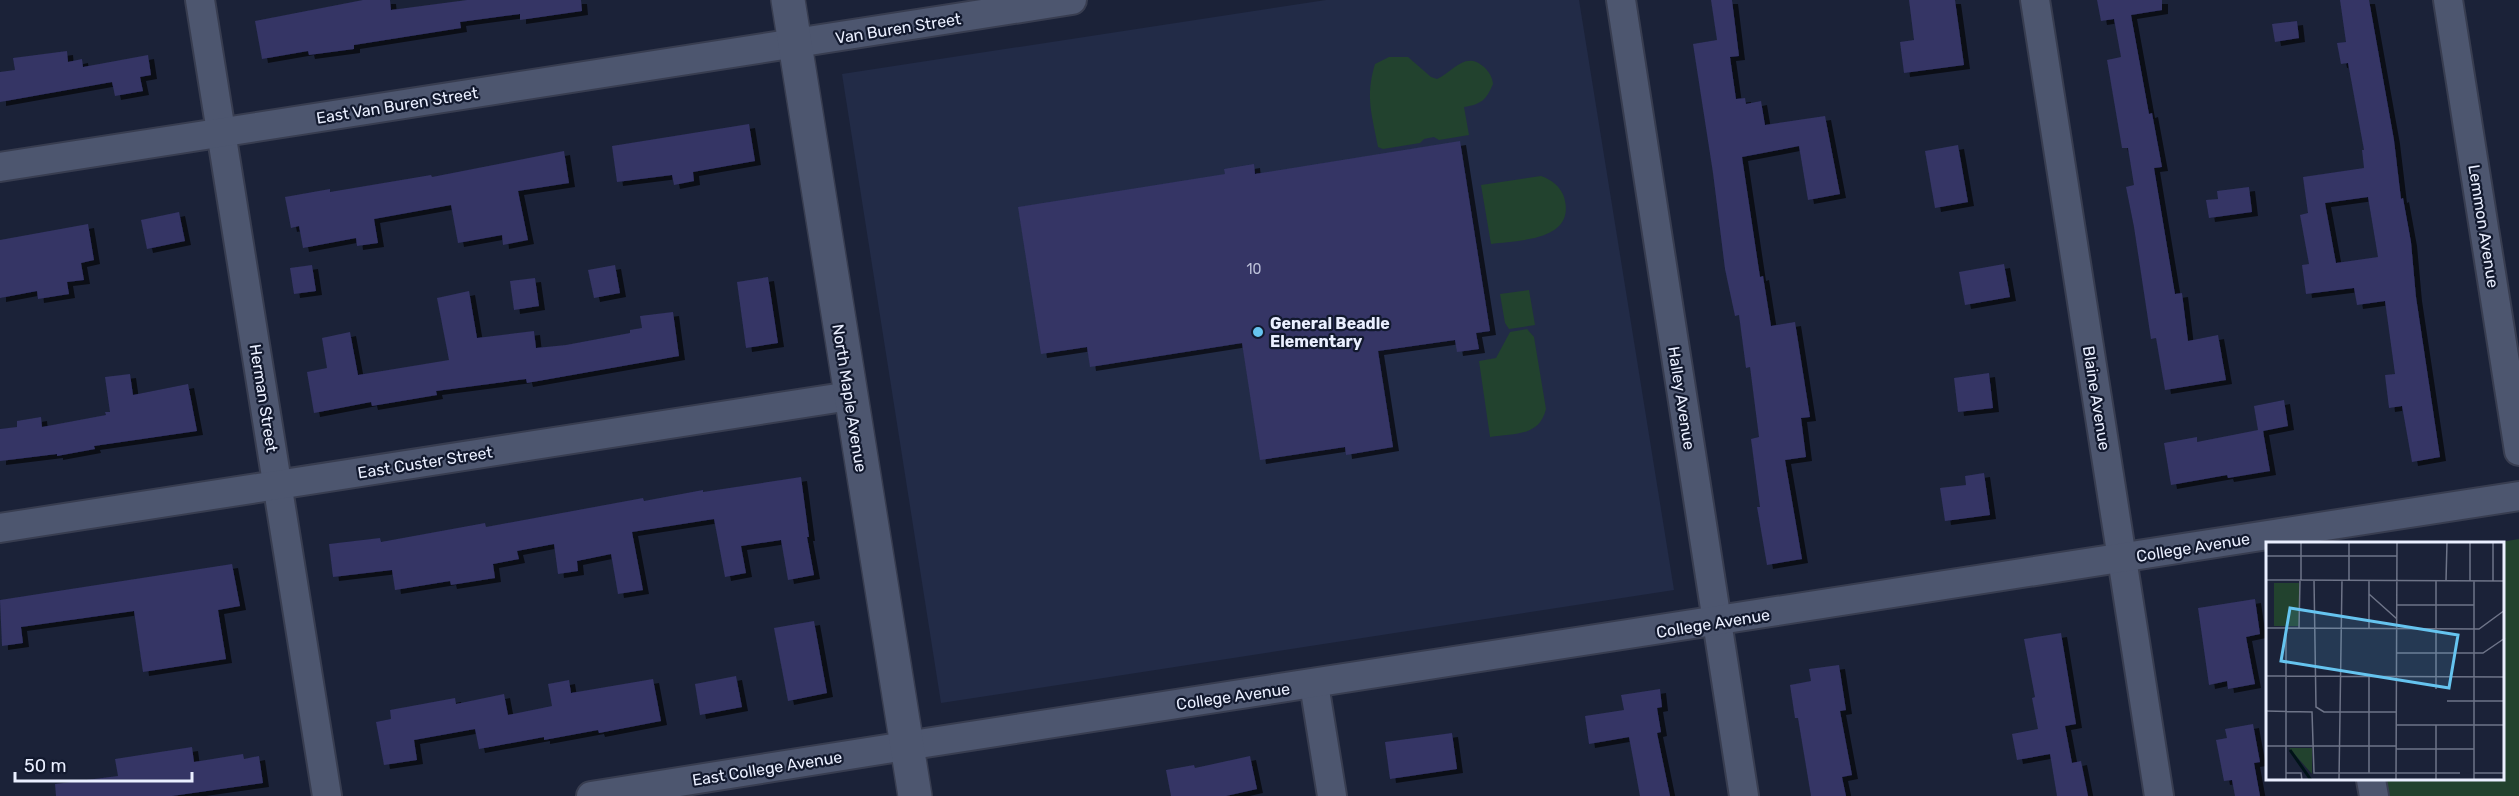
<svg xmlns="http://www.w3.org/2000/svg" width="2519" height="796" font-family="Rubik,sans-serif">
<defs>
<filter id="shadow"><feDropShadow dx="6" dy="4" stdDeviation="0" flood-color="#0009"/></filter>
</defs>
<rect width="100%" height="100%" fill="#1b2238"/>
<path fill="#222b47" d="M1326,0H1579L1674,590L941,703L842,74Z"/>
<g fill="#22422e">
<path d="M1389,57H1408L1431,77L1437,79C1453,72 1465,50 1484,67C1489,72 1492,76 1493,84C1486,100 1482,104 1464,107L1469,135L1439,140L1434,137L1424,139L1420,143L1383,149L1378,147C1372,114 1365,97 1375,64Z"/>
<path d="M1541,176C1552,180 1560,186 1564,197C1577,241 1519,240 1491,244L1481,185Z"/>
<path d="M1529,290L1535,325L1509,329L1505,323L1500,294Z"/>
<path d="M1527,329L1534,337L1546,409C1539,437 1515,433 1490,437L1479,361L1496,358L1510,332Z"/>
<path d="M2519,539V796H2386L2384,780H2502V544H2489Z"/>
</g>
<g fill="#343465" fill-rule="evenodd" filter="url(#shadow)">
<path d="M363,0H390L391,10L467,0H581L582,11L520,20V14L460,22L461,28L354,45V49L309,55L308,51L262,59L255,21Z"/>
<path d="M1711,0H1732L1739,56L1730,57L1736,99L1745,98L1746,104L1761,101L1765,125L1825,116L1840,194L1808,200L1799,146L1742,157L1760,277L1763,276L1771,326L1795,322L1810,417L1801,418L1806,457L1785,460L1802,559L1767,565L1757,507H1760L1751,439L1759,437L1750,367L1746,368L1739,315L1735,316L1725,269L1713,173L1693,44L1717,40Z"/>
<path d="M1909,0H1955L1964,65L1904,73L1900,42L1914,40Z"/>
<path d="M2097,0H2162V10L2131,15L2149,114L2152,113L2162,167L2154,168L2175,294L2182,293L2188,341L2218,335L2226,380L2165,390L2156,338L2151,339L2134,227L2126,187L2134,185L2128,148H2122L2107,60L2121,57L2114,19L2101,21Z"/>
<path d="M2340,0H2369L2394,140L2401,199L2403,198L2411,242L2416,297L2440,457L2412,462L2402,406L2389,408L2385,375L2395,374L2385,301L2357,305L2354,288L2306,294L2302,265L2309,264L2300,215L2308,213L2303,177L2364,168L2362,150H2364L2348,63L2341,64L2337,43L2346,42ZM2368,197L2378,257L2336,263L2325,203Z"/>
<path d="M2297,21L2299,38L2275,42L2272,24Z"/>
<path d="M67,51L68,62L82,59L83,67L148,55L151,75L140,77L143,91L115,96L112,82L0,102V72L15,70L13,58Z"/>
<path d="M749,124L755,161L693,172L694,181L674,185L672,175L617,182L612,146Z"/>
<path d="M1460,141L1490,331L1476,333L1479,349L1457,352L1455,340L1378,351L1393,447L1346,455L1345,447L1260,460L1242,343L1090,367L1087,347L1041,354L1018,207L1225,174L1224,169L1254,164L1255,174Z"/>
<path d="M1958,145L1968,202L1935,208L1925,151Z"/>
<path d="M564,151L569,183L518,191L528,240L503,245L502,235L458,243L451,205L374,219L378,243L357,246L356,238L303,248L299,226L291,228L285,197L330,189V192L431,175L432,177Z"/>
<path d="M2249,187L2252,212L2209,218L2206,200L2218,199L2217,191Z"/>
<path d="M179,212L185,241L147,249L141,220Z"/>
<path d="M88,224L94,260L81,263L84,280L67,282L69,294L38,299L37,291L0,298V240Z"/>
<path d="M2004,264L2010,297L1965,305L1959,272Z"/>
<path d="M312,265L316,291L294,294L290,268Z"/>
<path d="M615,265L620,293L594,298L588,270Z"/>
<path d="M768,277L778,343L746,348L737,282Z"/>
<path d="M535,278L539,306L514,310L510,281Z"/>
<path d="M469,291L477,338L534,331L536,348L566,345L630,333V330L642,328L640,316L673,312L679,356L527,383L526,379L436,391L437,395L372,406L371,402L314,413L307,372L327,368L322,338L350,332L358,375L449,360L437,298Z"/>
<path d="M1989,373L1993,408L1958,412L1954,378Z"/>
<path d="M130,374L133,395L188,384L197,431L94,446L95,449L57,456V454L0,461V429L17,427V421L41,417L42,427L106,415L105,412H110L105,377Z"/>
<path d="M2284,400L2288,426L2263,431L2270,471L2228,478L2227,475L2171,485L2164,443L2197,437V442L2258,430L2254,406Z"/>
<path d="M1984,473L1990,515L1945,521L1940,488L1966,485L1965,476Z"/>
<path d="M801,477L809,537H807L814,575L788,580L781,540L741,546L746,573L725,577L714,519L632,532L643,590L618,594L611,554L577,561L578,571L558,574L554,544L517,551L519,559L493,564L495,578L451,585L450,581L395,590L392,570L333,577L329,544L380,538L381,542L485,523L486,527L643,498L644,501L703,490V492Z"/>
<path d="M232,564L240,606L218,610L226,659L143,672L134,611L21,627L23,643L2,646L0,600Z"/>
<path d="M2255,599L2260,634L2246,637L2255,684L2228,689L2227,681L2209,685L2198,608Z"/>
<path d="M814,621L827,693L788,701L774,628Z"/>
<path d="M2061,633L2076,724L2065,726L2072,763L2081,761L2088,796H2057L2050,754L2017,760L2012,734L2038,729L2032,698L2035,697L2024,639Z"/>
<path d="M1839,665L1846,710L1840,711L1852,775L1842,777L1846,796H1811L1798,718H1795L1790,685L1811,681L1809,669Z"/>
<path d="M736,676L742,707L700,715L695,684Z"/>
<path d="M653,679L661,721L599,733L598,730L544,740V737L479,749L475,729L414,740L417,760L384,765L376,722L391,719L390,710L455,698L456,704L504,694L508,715L552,706L548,684L569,680L571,693Z"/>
<path d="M1660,689L1662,707L1657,708L1661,732L1657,733L1670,796H1640L1629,737L1589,744L1585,716L1624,710L1621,695Z"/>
<path d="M2253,724L2260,762L2254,763L2260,796H2235L2232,780L2224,781L2216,740L2227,738L2225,729Z"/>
<path d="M1452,733L1457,769L1390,779L1385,742Z"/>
<path d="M192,747L194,762L243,754L244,759L259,756L263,783L172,796H56L55,784L118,776L115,759Z"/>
<path d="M1250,756L1257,789L1226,796H1171L1166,770L1194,765L1195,768Z"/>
</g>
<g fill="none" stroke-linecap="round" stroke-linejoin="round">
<defs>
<g id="minor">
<path d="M200,0L327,796"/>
<path d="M1621,0L1744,796"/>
<path d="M2035,0L2159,796"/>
<path d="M2448,0L2519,451"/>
<path d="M0,167L1072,0"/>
<path d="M0,528L850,396"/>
<path d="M1314,684L1332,796"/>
<path d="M2371,780L2374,796"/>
<path d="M591,796C1233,692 1877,601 2519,496"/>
</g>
<path id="tertiary" d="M788,0L915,796"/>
</defs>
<use href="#minor" stroke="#383d50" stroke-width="32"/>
<use href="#tertiary" stroke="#383d50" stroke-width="36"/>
<use href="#minor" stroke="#4d566f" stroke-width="28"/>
<use href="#tertiary" stroke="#4d566f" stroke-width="33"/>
</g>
<circle fill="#66c4ef" stroke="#12192e" stroke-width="2" cx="1258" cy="332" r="6"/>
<g text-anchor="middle" stroke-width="4.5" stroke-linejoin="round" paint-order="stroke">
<g font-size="14" fill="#bcc0d8">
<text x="1254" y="274">10</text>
</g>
<g font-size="16" fill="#eaefff" stroke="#12192e">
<text transform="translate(898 28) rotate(-9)" y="6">Van Buren Street</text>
<text transform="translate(397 105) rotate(-9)" y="6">East Van Buren Street</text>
<text transform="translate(2484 226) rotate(81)" y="6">Lemmon Avenue</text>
<text transform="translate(264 398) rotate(81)" y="6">Herman Street</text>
<text transform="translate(850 398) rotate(81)" y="6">North Maple Avenue</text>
<text transform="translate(1682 398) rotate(81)" y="6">Halley Avenue</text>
<text transform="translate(2097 398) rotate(81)" y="6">Blaine Avenue</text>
<text transform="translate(425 462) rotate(-9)" y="6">East Custer Street</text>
<text transform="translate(2193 547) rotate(-9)" y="6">College Avenue</text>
<text transform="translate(1713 623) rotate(-9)" y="6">College Avenue</text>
<text transform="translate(1233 696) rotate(-8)" y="6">College Avenue</text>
<text transform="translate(767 768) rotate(-9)" y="6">East College Avenue</text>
</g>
<g font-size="16" font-weight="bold" fill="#eaefff" stroke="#12192e" text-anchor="start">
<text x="1270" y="329">General Beadle<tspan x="1270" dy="18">Elementary</tspan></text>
</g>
</g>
<g transform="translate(2266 542)">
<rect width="238" height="238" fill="#1b2238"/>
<path d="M8,41H33V84H8ZM23,206H46V232Z" fill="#22422e"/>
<path fill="none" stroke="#001318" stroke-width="3" d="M24,208L45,238"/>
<path fill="none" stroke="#6e7488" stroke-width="1.5" d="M83,0V38M204,0V39M0,14H131M0,38L239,39M35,38V0M48,38L50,165L58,170H131M180,39L181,0M227,39V0M103,52L131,77M131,63H208M0,86L213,87L239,68M33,86L34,38M103,87V38M131,111H217L239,96M0,134L239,135M170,147V39M181,159H239M0,169L46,170L48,231H194M131,183H239M0,204H130M130,207H208M20,231H35L36,238M103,231V135M208,231H239M20,238V86M73,238L76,38M130,238L131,0M170,238V183M208,238V39"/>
<path fill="#66c4ef" fill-opacity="0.15" stroke="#66c4ef" stroke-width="3" d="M24,66L192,93L183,146L15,119Z"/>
<rect width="238" height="238" fill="none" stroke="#eaefff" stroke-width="3"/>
</g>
<path d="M15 772v9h177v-9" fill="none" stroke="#eaefff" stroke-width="3"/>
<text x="24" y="772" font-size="18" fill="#eaefff" stroke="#12192e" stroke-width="4.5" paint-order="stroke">50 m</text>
</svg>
